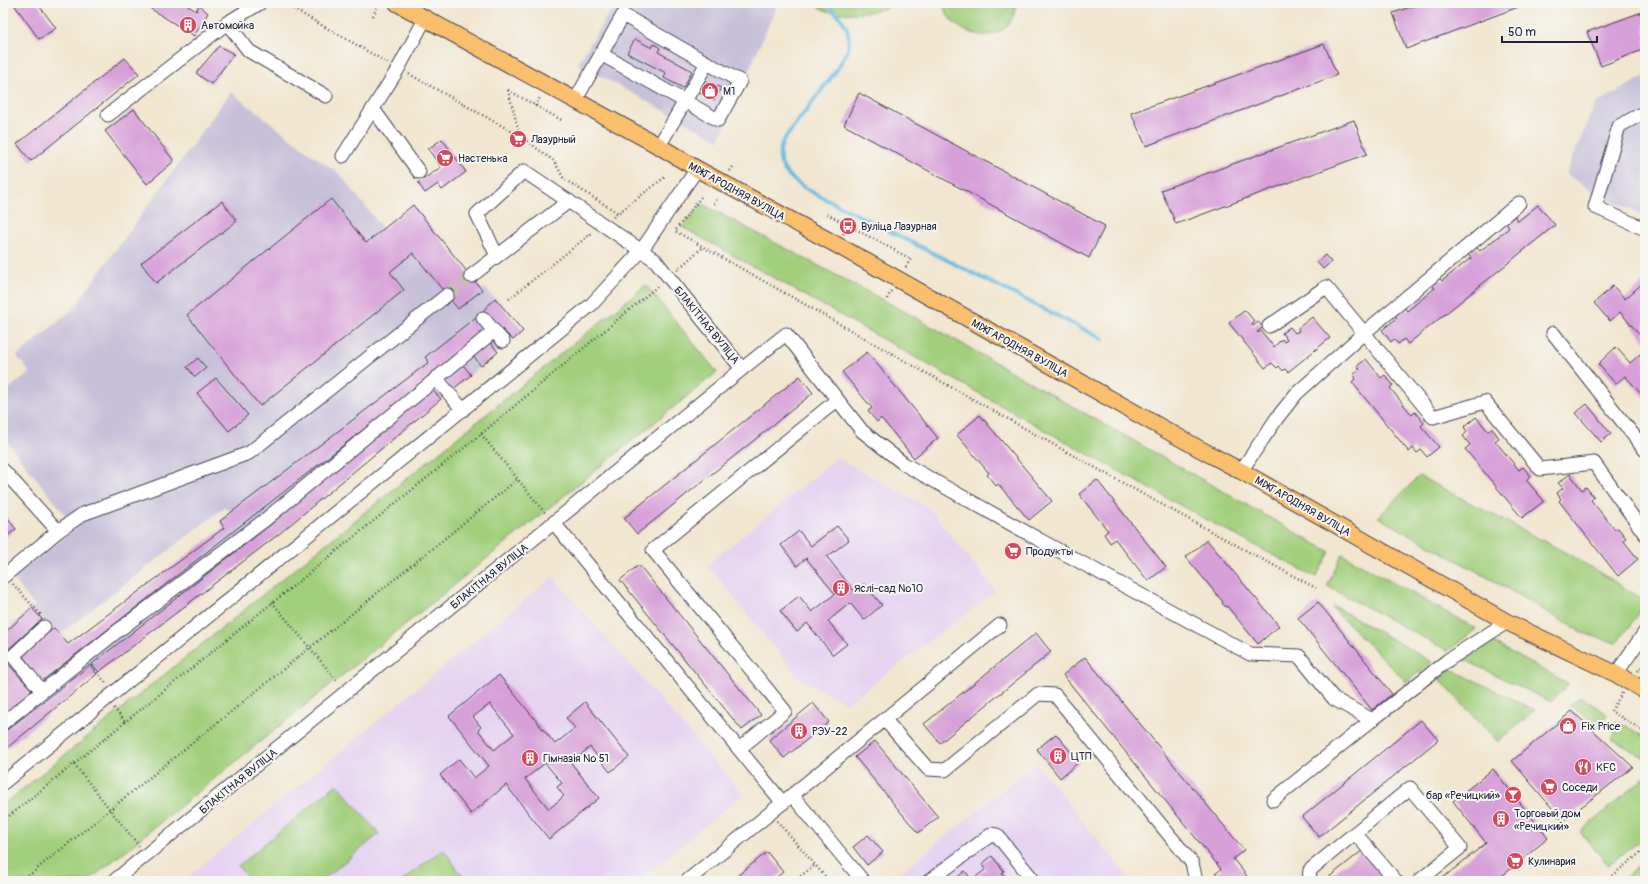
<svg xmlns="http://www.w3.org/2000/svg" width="1648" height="884" font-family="Pangolin,sans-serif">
<rect width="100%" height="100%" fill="#f6f6f2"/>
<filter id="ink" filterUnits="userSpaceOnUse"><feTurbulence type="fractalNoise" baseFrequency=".025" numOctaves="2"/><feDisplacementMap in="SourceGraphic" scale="8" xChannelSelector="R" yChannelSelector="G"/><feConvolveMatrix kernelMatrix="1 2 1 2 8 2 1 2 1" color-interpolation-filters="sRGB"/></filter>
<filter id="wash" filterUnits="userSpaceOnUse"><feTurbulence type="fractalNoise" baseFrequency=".012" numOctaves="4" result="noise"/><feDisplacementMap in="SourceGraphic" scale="16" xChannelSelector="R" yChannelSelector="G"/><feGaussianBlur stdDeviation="0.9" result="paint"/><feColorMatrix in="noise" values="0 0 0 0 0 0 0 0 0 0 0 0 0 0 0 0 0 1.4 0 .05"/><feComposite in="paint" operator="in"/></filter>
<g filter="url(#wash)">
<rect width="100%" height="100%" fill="#f1e6cf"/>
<g fill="#e5d3f1">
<path d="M837,458L929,508L996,591L847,703L800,679L707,565Z"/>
<path d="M553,577L743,794L638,881H183Z"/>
<path d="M1036,763L1131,881H890Z"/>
</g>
<g fill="#c7c0d9" fill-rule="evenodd">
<path d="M615,3H778L719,140L578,64Z"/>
<path d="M1645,76V216L1599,195L1566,174L1595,104Z"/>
<path d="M231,92L311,154L340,174L383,229L413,205L482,290L485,288L523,331L279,534L99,672L3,751V634L35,606L12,578L76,528L3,437V393L30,373L17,356L72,310ZM225,507L231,513L220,521L224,528L68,644L60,634Z"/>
</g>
<g fill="#a1cf7c" stroke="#62785c">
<path d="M813,3H902C880,11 832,22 813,3Z"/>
<path d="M943,3H1017C1015,11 1013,20 1007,26C987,46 947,30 943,3Z"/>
<path d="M702,204L913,316L1330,552L1316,577C1244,541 1174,502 1104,463C963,385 824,305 682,227Z"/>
<path d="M646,285L717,372L88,881H3V805Z"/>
<path d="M1419,476L1574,557L1644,600L1640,612L1616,643L1583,633L1494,581L1378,517Z"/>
<path d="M1342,554L1476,629L1448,651L1327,586Z"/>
<path d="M1336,607L1432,662L1406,682L1332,608Z"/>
<path d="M1488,640L1569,684L1551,702L1465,660Z"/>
<path d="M1451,669L1535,710L1498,742L1439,679Z"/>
<path d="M1581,697L1607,714L1601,727L1569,705Z"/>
<path d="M1617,721L1645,737V758L1612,739Z"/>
<path d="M1645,777V837L1608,865L1580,832Z"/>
<path d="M337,784L379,834L321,881H250L238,866Z"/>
<path d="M443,849L463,877L458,881H402Z"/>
<path d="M1645,861V881H1621Z"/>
</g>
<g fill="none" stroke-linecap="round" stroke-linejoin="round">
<path stroke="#68bde4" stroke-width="4" d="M827,3L842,20L847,28L849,39L848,50L836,71L783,141C772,166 790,179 810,191L1103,339"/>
</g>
<g id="blocks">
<g fill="#d7a0d9" fill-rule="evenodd">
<path d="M13,3H37L56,28L39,39Z"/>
<path d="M151,3H184L196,11L199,5L208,13L194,36L148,7Z"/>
<path d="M1422,3H1529L1406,49L1393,13Z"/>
<path d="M1645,11V49L1601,66L1587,32Z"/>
<path d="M635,39L652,48L654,44L660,48L658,52L692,71L683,88L664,78L666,73L627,53Z"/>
<path d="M1324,44L1337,75L1146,146L1131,113Z"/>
<path d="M219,46L234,54L211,84L196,73Z"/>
<path d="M125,58L139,74L31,161L17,144Z"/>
<path d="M705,80L721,88L714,100L699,92Z"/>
<path d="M859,93L1105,226L1089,258L844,125Z"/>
<path d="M134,109L174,161L147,184L105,131Z"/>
<path d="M1354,120L1367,154L1176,224L1161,190Z"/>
<path d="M442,139L466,172L442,190L438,184L425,193L418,183L441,167L428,149Z"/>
<path d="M331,199L366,243L413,205L482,290L458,309L413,253L390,272L404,290L260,406L187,315Z"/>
<path d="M222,201L237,221L156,283L141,263Z"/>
<path d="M1538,205L1555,225L1408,344L1404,339L1398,344L1394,339L1391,342L1382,330L1397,318L1394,314L1403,306L1407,311L1435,288L1431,284L1439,277L1442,281L1471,258L1468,254L1476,247L1480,251L1509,228L1506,223L1515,216L1518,221Z"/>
<path d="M1325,255L1331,262L1323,269L1317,262Z"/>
<path d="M1645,281V307L1642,310L1645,313V341L1620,312L1610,321L1594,303L1613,286L1625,299Z"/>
<path d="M495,298L523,331L513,340L483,311Z"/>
<path d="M1245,310L1254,321L1252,324L1253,326L1258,322L1263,327L1257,332L1258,333L1261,331L1274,347L1282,339L1284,342L1287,340L1282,333L1290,327L1295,333L1299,331L1297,329L1312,317L1330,338L1288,372L1285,369L1283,371L1279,366L1277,368L1272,363L1265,368L1229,323Z"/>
<path d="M476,317L488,332L42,681L22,655L54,628L68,644L224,528L220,521L429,362L425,357Z"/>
<path d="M490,342L498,352L481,366L473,355Z"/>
<path d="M1616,347L1630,363L1645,350V398L1625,376L1616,384L1598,364Z"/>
<path d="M867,352L938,438L914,458L881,418L877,422L868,411L872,408L842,372Z"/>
<path d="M198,358L206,368L195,377L187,367Z"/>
<path d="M1366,359L1381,378L1385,375L1393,385L1390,388L1412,415L1415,412L1424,423L1421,426L1439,447L1427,457L1421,450L1417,453L1413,448L1409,452L1352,382L1356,378L1353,375L1360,369L1357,366Z"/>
<path d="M463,365L471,375L452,390L444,380Z"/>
<path d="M800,376L813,393L637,534L624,518Z"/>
<path d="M216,378L248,415L229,431L197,393Z"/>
<path d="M432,389L441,399L279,534L99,672L92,664L271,524Z"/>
<path d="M1587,404L1611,434L1601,442L1576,413Z"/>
<path d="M980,415L1052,501L1029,520L998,484L996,486L987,475L989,473L957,435Z"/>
<path d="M1476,417L1488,431L1492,428L1499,438L1495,441L1519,470L1523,467L1531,476L1526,480L1544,501L1522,518L1465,449L1470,445L1463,436L1467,432L1464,427Z"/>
<path d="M1570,474L1582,490L1586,487L1594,497L1591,500L1615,530L1618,528L1626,538L1623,540L1638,559L1618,576L1559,501L1561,499L1557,493L1563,488L1558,483Z"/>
<path d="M1097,480L1166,567L1148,581L1115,539L1110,543L1104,534L1108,531L1079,494Z"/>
<path d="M3,512L16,529L3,539Z"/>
<path d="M837,526L849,540L827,557L855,592L864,584L882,605L864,620L850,603L828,621L847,644L833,655L807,623L797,632L780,611L799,596L812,612L835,594L806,558L797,566L781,545L799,531L811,546Z"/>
<path d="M1207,540L1279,626L1258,644L1227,606L1226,607L1222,603L1223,602L1186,557Z"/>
<path d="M639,565L761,715L742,730L620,580Z"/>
<path d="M1318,602L1392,694L1372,710L1298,618Z"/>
<path d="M32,608L42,619L3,654V634Z"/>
<path d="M1036,633L1051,652L940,743L924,724Z"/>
<path d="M1085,657L1244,850L1233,859L1251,881H1217L1213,876L1221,869L1063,675Z"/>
<path d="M3,658L32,690L3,716V699L6,696L3,691Z"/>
<path d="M90,665L97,674L3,751V733Z"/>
<path d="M499,675L555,744L575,728L566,718L585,702L629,757L610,772L590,747L571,763L599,798L549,839L506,785L471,814L440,775L459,759L474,778L489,766L449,716ZM490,704L514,734L494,750L478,730L481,727L473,717ZM545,763L562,783L557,787L564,796L549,809L525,779Z"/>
<path d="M813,703L829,722L784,758L769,740Z"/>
<path d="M1572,711L1633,767L1563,821L1512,761Z"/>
<path d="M1421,720L1438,740L1319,837L1302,817Z"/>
<path d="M1056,734L1079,762L1060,778L1037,749Z"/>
<path d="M875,741L938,817L918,833L855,757Z"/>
<path d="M1493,769L1548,838L1496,881H1439L1486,843L1453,801Z"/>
<path d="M868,835L883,852L867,865L853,847Z"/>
<path d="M1363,850L1388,881H1331L1328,878Z"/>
<path d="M767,852L783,872L772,881H731Z"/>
<path d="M992,856L1004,871L1002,873L1009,881H956L955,879L965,871L972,880L986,869L982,864Z"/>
</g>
</g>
</g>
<g filter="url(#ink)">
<use href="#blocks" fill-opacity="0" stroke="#413f51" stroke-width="1"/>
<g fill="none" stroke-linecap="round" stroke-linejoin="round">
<path stroke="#c8bfb1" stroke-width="13" stroke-dasharray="13 6" stroke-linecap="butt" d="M447,295L471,276"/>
<defs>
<g id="minor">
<path d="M227,23L249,51L326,96"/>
<path d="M601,54L718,120L740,81L707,63"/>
<path d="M575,101L623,15L707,63L659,146"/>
<path d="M373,109L419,172"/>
<path d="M1645,112L1619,126L1595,207L1645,229"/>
<path d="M108,115L227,23L260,3"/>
<path d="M343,156L398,69L425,19"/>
<path d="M1519,203L1364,333L1433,417L1485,402L1540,469L1594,463L1645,534"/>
<path d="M471,276L569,201"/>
<path d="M494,331L503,341"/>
<path d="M1553,333L1645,450"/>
<path d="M742,369L786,334L862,431L904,464L1047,544L1250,654L1299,656L1334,699L1372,720L1448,660L1507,622"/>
<path d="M436,378L463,410"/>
<path d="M3,470L58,531L3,577"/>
<path d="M1241,471L1277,418L1296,394L1364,333L1326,287L1269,326"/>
<path d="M554,523L783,803"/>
<path d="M58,531L83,514L249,453L447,295"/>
<path d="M1616,674L1645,632"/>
<path d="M42,691L13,656L44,627"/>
<path d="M885,720L928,769L945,770L1038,694L1055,695L1192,863L1196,881"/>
<path d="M3,723L115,633L266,519L494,331L483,318"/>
<path d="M739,749L785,711L653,550L837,400"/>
<path d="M3,783L591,305L641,251L697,169"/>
<path d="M792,795L863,881"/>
<path d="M1273,800L1372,720"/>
<path d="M1355,833L1396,881"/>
<path d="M114,881L742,369L655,260L524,171L477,214L497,256"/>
<path d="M687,881L1000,625"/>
<path d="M929,881L992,834L997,835L1034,881"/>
<path d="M1309,881L1310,870L1410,788L1460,848L1419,881"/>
</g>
<path id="major" d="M397,3L659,146L697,169L837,245L1198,448L1241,471L1507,622L1616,674L1645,691"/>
</defs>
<use href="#minor" stroke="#413f51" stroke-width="15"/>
<use href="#major" stroke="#413f51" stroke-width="18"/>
<g stroke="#413f51" stroke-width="2.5" stroke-dasharray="1 3" stroke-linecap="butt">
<path d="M283,3L388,63"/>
<path d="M373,16L377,7"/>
<path d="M409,74L520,136"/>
<path d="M508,90L520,136L554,161L564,179L618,213"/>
<path d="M508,90L563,121"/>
<path d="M535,106L541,96"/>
<path d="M730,171L734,165"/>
<path d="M701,197L675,231C888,351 1100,473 1316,588"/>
<path d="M714,204L718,197"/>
<path d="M827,214L911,259L905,268"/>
<path d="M613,217L665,177"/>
<path d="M843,234L848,226"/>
<path d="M677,270L703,247"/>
<path d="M509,299L593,232"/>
<path d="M887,299L891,291"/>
<path d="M481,434L546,514"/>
<path d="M13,584L41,615"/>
<path d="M272,602L338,682"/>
<path d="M92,666L105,682L103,684"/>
<path d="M1638,671L1645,663"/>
<path d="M1622,693L1611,711L1645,732"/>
<path d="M114,708L125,722"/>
<path d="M74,764L139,846"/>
<path d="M3,821L481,434L659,285"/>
<path d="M777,821L829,881"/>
<path d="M22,881L518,479"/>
<path d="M794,881L815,865"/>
<path d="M1601,881L1609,878L1645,849"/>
</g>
<use href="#minor" stroke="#fff" stroke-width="13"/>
<use href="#major" stroke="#f9bf6d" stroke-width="16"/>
</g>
</g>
<defs>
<symbol id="building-disc" viewBox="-11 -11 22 22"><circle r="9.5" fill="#d1495b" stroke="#f6f6f2"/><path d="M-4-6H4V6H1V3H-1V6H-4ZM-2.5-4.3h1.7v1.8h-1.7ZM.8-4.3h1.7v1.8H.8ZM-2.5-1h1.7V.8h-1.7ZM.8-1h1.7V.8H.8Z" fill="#fff"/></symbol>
<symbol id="shop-disc" viewBox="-11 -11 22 22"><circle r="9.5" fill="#d1495b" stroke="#f6f6f2"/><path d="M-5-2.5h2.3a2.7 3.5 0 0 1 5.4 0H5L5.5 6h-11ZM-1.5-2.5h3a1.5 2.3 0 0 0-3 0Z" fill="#fff"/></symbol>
<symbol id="supermarket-disc" viewBox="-11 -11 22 22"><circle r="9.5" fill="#d1495b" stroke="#f6f6f2"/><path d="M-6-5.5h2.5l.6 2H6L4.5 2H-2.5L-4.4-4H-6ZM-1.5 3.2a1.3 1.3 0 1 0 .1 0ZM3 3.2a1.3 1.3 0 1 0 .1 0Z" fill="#fff"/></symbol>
<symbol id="bus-disc" viewBox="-11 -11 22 22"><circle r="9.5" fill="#d1495b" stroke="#f6f6f2"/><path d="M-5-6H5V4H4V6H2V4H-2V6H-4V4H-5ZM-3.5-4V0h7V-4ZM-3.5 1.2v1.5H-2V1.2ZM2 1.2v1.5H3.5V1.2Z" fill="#fff"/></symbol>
<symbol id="restaurant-disc" viewBox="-11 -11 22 22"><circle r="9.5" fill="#d1495b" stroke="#f6f6f2"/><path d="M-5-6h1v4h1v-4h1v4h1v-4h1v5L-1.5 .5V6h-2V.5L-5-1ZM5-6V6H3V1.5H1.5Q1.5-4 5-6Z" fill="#fff"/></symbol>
<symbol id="bar-disc" viewBox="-11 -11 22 22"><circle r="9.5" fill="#d1495b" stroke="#f6f6f2"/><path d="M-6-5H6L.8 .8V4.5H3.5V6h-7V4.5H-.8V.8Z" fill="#fff"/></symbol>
</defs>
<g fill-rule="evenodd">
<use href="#building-disc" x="178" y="15" width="20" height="20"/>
<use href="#shop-disc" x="700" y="81" width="20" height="20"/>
<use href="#supermarket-disc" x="508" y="129" width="20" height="20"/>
<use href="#supermarket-disc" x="435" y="148" width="20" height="20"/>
<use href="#bus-disc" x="838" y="216" width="20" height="20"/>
<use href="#supermarket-disc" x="1003" y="541" width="20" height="20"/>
<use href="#building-disc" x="831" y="578" width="20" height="20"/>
<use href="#shop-disc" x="1558" y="716" width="20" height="20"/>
<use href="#building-disc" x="789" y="721" width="20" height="20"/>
<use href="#building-disc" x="1048" y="746" width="20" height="20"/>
<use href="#building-disc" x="520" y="748" width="20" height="20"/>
<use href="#restaurant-disc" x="1573" y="757" width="20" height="20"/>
<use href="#supermarket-disc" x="1539" y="777" width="20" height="20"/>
<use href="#bar-disc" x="1503" y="785" width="20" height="20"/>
<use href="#building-disc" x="1491" y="809" width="20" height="20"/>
<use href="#supermarket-disc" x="1505" y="851" width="20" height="20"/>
</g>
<g text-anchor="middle" stroke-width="4" stroke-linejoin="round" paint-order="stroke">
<g font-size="11" fill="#22223b" stroke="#f6f6f2" text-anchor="start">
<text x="201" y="29">Автомойка</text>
<text x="723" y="95">М1</text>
<text x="531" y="143">Лазурный</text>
<text x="458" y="162">Настенька</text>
<text x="861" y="230">Вуліца Лазурная</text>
<text x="1026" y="555">Продукты</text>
<text x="854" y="592">Яслі-сад №10</text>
<text x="1581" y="730">Fix Price</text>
<text x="812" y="735">РЭУ-22</text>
<text x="1071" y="760">ЦТП</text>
<text x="543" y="762">Гімназія № 51</text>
<text x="1596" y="771">KFC</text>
<text x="1562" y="791">Соседи</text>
<text x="1500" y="799" text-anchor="end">бар «Речицкий»</text>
<text x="1514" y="817">Торговый дом<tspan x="1514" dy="13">«Речицкий»</tspan></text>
<text x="1528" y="865">Кулинария</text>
</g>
<g font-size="11" fill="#22223b" stroke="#f6f6f2">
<text transform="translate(737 191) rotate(29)" y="4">МІЖГАРОДНЯЯ ВУЛІЦА</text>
<text transform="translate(707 325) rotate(51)" y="4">БЛАКІТНАЯ ВУЛІЦА</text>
<text transform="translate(1020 348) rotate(29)" y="4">МІЖГАРОДНЯЯ ВУЛІЦА</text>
<text transform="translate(1303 506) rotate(30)" y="4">МІЖГАРОДНЯЯ ВУЛІЦА</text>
<text transform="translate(489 576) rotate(-39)" y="4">БЛАКІТНАЯ ВУЛІЦА</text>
<text transform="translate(238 781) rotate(-39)" y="4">БЛАКІТНАЯ ВУЛІЦА</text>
</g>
</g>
<rect width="1648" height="884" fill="none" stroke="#f6f6f2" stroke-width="16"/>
<path d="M1502 36v6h95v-6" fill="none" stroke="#22223b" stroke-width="2"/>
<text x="1508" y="36" font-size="12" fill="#22223b" stroke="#f6f6f2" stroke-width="3" paint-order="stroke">50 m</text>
</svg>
